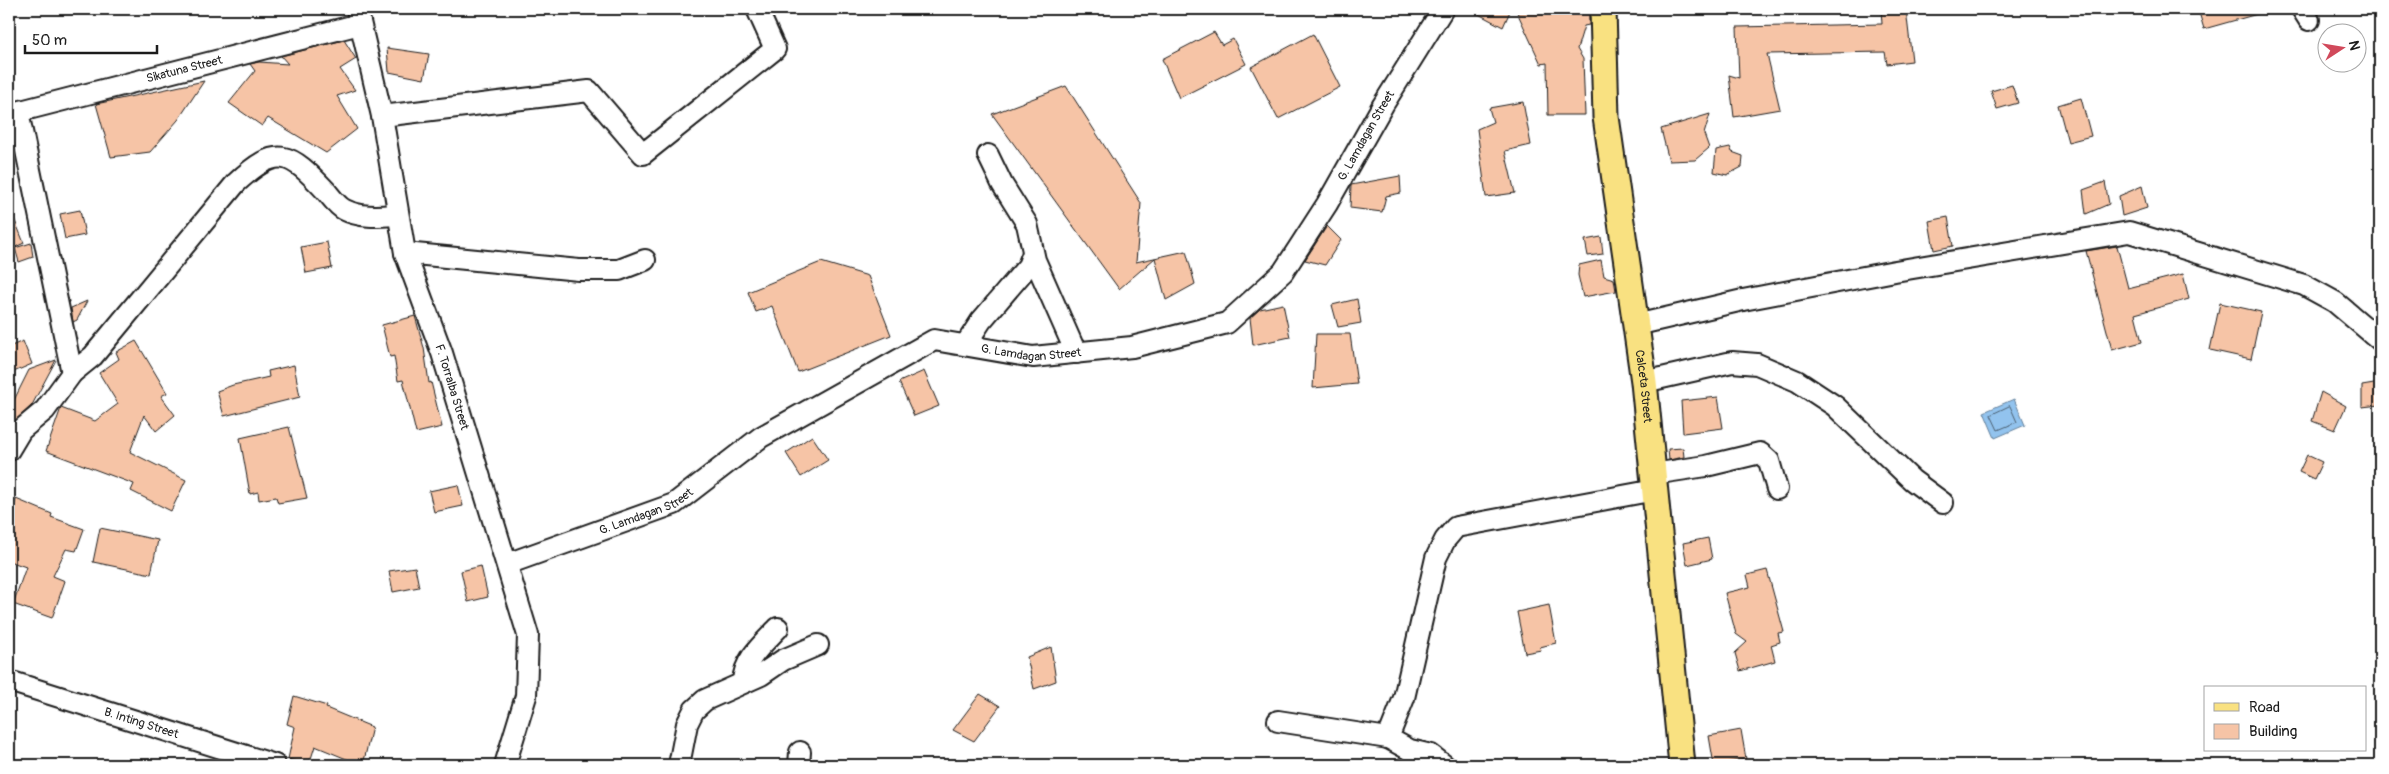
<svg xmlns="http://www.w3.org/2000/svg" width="2389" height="774" font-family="Pangolin,sans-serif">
<rect width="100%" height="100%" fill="#fff"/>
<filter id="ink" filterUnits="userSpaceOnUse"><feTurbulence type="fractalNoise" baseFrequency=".02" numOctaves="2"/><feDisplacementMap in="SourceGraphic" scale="10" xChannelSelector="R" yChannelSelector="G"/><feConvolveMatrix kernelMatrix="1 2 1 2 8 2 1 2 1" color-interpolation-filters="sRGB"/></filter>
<g filter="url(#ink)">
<path fill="#92c3ee" stroke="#63809a" d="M2014,399L2025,425L1995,438L1984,412Z"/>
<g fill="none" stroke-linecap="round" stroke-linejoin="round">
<path stroke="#4b5f70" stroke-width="1" d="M2010,406L2017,422L1998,430L1991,415Z"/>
</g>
<g fill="#f6c4a6" stroke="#1c1c1c">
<path d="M1469,9H1511L1503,27Z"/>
<path d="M1559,9H1589V25L1584,26L1577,49L1583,59L1585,115H1548L1547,63L1541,64L1517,12L1559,11Z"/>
<path d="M1881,9H1906L1912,61L1887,64L1885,52L1767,54L1780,109L1734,117L1729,75L1739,78L1737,27L1882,24Z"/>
<path d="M2198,9H2260L2261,13L2204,29Z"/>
<path d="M1214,32L1222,45L1233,39L1246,64L1179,98L1162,59Z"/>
<path d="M1313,34L1340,87L1278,119L1251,67Z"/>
<path d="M344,40L356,59L340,69L355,90L337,96L357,129L326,153L268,118L262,126L229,103L255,71L250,64L259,62L288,64L281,56Z"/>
<path d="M387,48L429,54L424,79L389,72Z"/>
<path d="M204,81L178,120L150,152L111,157L96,104Z"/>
<path d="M2012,85L2018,103L1997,109L1991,91Z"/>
<path d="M1066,86L1141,203L1136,262L1186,251L1195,284L1166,300L1155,258L1119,289L992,114Z"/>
<path d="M2081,98L2091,136L2068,142L2058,105Z"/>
<path d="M1523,102L1531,145L1505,151L1515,193L1486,197L1477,129L1493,122L1489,108Z"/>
<path d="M1710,114L1704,134L1709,148L1695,160L1669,161L1661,129Z"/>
<path d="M1730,147L1732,152L1743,156L1742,167L1727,175L1714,172L1716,150Z"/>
<path d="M1400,176L1401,193L1386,196L1382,212L1350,208L1351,185Z"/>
<path d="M2105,182L2109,204L2086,214L2083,190Z"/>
<path d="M2142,186L2147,208L2122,216L2119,196Z"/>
<path d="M9,206L24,243L9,250Z"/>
<path d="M80,210L85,235L65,239L60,214Z"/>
<path d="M1948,217L1953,246L1934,250L1929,221Z"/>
<path d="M1327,226L1341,240L1325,265L1305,260Z"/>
<path d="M1601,237L1603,254L1588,256L1585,240Z"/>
<path d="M327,242L332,268L306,273L301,247Z"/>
<path d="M31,243L33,257L19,262L15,248Z"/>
<path d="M2117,246L2128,288L2183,274L2189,299L2135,314L2142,342L2112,350L2086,251Z"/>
<path d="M1601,260L1604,276L1614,279L1616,291L1583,297L1578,275L1579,265Z"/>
<path d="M821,262L868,276L891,335L798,372L772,306L756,312L748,292Z"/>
<path d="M1357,299L1361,323L1338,327L1332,305Z"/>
<path d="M87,301L77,320L73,322L71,308Z"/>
<path d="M2220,303L2261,312L2251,359L2210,350Z"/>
<path d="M1283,304L1290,337L1253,345L1250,318L1260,309Z"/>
<path d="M415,316L424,348L429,383L431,382L442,427L416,433L403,380L398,381L394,356L390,357L382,325Z"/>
<path d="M1316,334H1350L1357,384L1313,388Z"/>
<path d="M23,341L32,364L9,374V347Z"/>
<path d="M136,341L167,393L161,396L175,415L156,431L144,415L130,452L186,480L171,511L131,491L134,484L46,451L61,408L95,421L118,404L99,373L119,359L116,352Z"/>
<path d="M56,360L32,405L9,427V410L29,370Z"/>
<path d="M294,365L300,397L224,416L217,391L233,385L269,377L268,371Z"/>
<path d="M924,371L939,406L914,416L899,382Z"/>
<path d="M2380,383V405L2362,407V386Z"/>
<path d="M2321,392L2346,406L2335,430L2312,421Z"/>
<path d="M1718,397L1723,428L1683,433L1681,401Z"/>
<path d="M289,427L307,498L278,503L276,497L259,500L258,492L250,494L240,438Z"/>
<path d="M812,436L828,460L801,477L786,453Z"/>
<path d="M1683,448L1684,457L1669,460L1668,449Z"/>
<path d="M2307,455L2322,462L2314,479L2299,472Z"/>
<path d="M458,485L463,506L434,512L429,491Z"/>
<path d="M16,499L52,514L51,517L84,529L76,551L66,549L53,576L65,581L52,618L13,604L26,567L9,561V526Z"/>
<path d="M100,528L158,540L151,574L93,562Z"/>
<path d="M1708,538L1712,559L1687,565L1683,543Z"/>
<path d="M481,566L488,597L468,602L461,571Z"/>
<path d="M415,567L419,587L393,592L389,571Z"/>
<path d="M1767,570L1784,632L1778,633L1780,642L1771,645L1775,661L1740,671L1735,653L1747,642L1736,634L1725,593L1750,587L1747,575Z"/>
<path d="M1549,605L1556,643L1540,647L1541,650L1525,653L1517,612Z"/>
<path d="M1051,647L1056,681L1034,689L1027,657Z"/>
<path d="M980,694L1000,706L974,741L953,730Z"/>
<path d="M294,696L327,706L326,708L372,727L363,765H348L349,760L315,746L309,765L288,759L295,727L287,724Z"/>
<path d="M1741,730L1746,759L1714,765L1709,736Z"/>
</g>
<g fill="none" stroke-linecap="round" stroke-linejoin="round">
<defs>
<g id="minor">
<path id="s1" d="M357,9L382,116L405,253L442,353L528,635L526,696L505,765"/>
<path d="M2302,9L2309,20"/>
<path d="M18,112L72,373"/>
<path id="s2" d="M9,114L360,24"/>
<path d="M382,116L589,91L643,154L775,49L757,9"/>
<path d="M988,155L1002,184L1027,224L1035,260L1076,353"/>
<path d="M405,253L579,270H619L645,260"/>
<path d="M1636,325L1743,300L1895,271L2129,232L2304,285L2335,302L2380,340"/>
<path d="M966,344L981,321L1028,266L1033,253"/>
<path d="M1644,382L1732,362L1757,364L1797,381L1835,406L1912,480L1943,503"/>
<path d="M9,450L21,430L45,410L72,373L93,356L236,183C278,144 289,152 326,191C331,197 338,207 345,210C361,218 380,216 397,215"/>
<path d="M1653,474L1706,466L1760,453L1769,461L1777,489"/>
<path id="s3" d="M507,564L674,504L761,437L934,340L1033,357L1132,347L1227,323L1283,272L1327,204L1383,105L1443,9"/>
<path id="s4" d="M9,681L275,765"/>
<path d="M743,682C744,659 763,644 778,628"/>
<path d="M1278,721L1388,738"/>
<path d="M679,765L687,724L694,710L705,700L761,675L783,660L818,645"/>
<path d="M799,765L800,752"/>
<path d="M1444,765L1431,755L1410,750L1388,738L1404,698L1436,558L1445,540L1456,527L1655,490"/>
</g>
<g id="major">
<path id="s5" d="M1603,9L1606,117L1644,382L1682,765"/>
</g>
</defs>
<use href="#minor" stroke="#1c1c1c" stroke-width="24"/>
<use href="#major" stroke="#1c1c1c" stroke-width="29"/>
<use href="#minor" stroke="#fff" stroke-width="20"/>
<use href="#major" stroke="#f9e181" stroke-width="25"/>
</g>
</g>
<g text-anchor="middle" stroke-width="4.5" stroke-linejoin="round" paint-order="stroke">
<g font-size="12" fill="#1c1c1c" stroke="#fff">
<text dy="4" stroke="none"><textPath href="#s2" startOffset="181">Sikatuna Street</textPath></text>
<text dy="4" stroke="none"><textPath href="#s3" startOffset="1019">G. Lamdagan Street</textPath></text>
<text dy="4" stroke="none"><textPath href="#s3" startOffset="584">G. Lamdagan Street</textPath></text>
<text dy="4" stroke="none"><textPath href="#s5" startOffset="380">Calceta Street</textPath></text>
<text dy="4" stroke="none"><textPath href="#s1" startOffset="391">F. Torralba Street</textPath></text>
<text dy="4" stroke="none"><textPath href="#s3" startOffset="149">G. Lamdagan Street</textPath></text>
<text dy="4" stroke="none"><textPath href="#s4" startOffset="139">B. Inting Street</textPath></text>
</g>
</g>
<rect width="2389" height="774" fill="none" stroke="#fff" stroke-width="30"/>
<rect x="15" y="15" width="2359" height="744" fill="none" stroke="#1c1c1c" stroke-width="2" filter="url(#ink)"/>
<rect x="2204" y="686" width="162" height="65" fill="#ffffff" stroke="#a4a4a4"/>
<rect x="2214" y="703" width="25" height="8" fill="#f9e181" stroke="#a4a4a4"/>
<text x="2249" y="712" font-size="15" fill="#1c1c1c">Road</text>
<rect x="2214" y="724" width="25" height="15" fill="#f6c4a6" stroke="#a4a4a4"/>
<text x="2249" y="736" font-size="15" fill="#1c1c1c">Building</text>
<g transform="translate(2342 48) rotate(78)"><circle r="24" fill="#ffffff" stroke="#a4a4a4"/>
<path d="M0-4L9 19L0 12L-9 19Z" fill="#d1495b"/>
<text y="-8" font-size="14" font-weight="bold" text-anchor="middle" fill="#1c1c1c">N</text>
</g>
<path d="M25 45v8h132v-8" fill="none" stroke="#1c1c1c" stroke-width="2.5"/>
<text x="32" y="45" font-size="15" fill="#1c1c1c" stroke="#ffffff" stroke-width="4" paint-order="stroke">50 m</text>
</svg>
